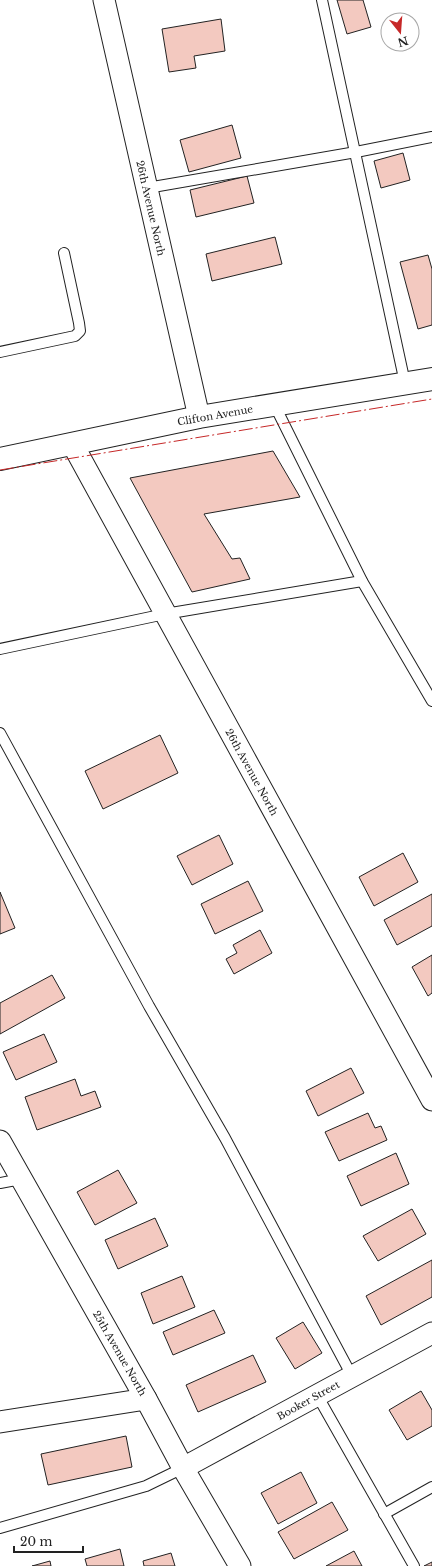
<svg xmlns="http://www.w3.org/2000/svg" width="432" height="1566" font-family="'Libre Baskerville',serif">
<rect width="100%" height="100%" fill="#fff"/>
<g fill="#f3c9c0" stroke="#222">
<path d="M337,0H363L371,27L347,34Z"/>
<path d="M221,19L225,51L194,56L196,68L169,72L162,29Z"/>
<path d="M232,125L241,158L189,172L180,140Z"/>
<path d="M403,153L410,180L381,188L374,161Z"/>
<path d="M247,176L254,203L196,217L190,190Z"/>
<path d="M275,237L282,264L212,281L206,254Z"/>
<path d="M428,255L432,269V325L418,329L400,262Z"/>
<path d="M273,451L300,497L204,514L232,559L240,558L250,579L192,592L130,478Z"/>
<path d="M160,735L178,773L103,809L85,771Z"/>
<path d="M219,835L233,864L192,885L177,856Z"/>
<path d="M403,853L418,882L374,906L359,877Z"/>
<path d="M248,881L263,911L215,934L201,904Z"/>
<path d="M0,892L15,928L0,934Z"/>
<path d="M432,894V926L397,945L384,920Z"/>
<path d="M260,930L272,953L234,974L226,959L237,953L233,945Z"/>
<path d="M432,955V993L428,996L412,967Z"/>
<path d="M52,975L65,998L0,1034V1003Z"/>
<path d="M44,1034L57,1062L16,1080L3,1052Z"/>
<path d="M351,1068L364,1093L318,1116L306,1091Z"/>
<path d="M75,1079L81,1096L95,1091L101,1107L37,1130L25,1097Z"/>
<path d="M368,1113L375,1128L381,1126L387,1140L339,1161L325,1132Z"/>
<path d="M396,1153L409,1184L361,1206L347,1176Z"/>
<path d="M118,1170L137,1203L95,1225L77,1192Z"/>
<path d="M412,1209L426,1234L378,1261L363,1236Z"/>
<path d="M155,1218L168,1246L118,1269L105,1240Z"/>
<path d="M432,1260V1297L381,1325L366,1296Z"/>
<path d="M182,1276L195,1307L153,1324L141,1293Z"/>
<path d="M214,1310L225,1333L173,1355L163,1332Z"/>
<path d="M303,1322L322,1353L295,1369L276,1338Z"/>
<path d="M253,1355L266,1382L198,1412L186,1385Z"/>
<path d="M421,1391L432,1410V1426L407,1440L389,1410Z"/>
<path d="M126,1436L132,1467L48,1485L41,1454Z"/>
<path d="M301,1472L317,1503L278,1524L261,1493Z"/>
<path d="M332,1502L348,1530L294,1559L278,1532Z"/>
<path d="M120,1549L124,1566H87L85,1559Z"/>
<path d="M354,1551L362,1566H326Z"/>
<path d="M171,1553L175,1566H144L143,1561Z"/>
<path d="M50,1561L51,1566H32Z"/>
<path d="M432,1562V1566H424Z"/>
</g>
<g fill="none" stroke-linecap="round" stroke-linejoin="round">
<defs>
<g id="service">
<path d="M322,0L405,383"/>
<path d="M147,188L356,152L432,137"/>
<path d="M0,352L75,336L80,331L79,323L64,253"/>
<path d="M274,404L362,581L432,701"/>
<path d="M0,649L165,614L362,581"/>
<path d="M0,733L149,1006L225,1138L352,1376"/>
<path d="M0,1183L21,1179"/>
<path d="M317,1395L414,1566"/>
<path d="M384,1514L432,1487"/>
<path d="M0,1528L146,1486L183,1468"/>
</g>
<g id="minor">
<path d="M104,0L199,417"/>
<path d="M73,445L432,1100"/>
<path d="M0,1141L146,1399L183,1468L240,1566"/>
<path d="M0,1422L146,1399"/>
<path d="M183,1468L432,1333"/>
</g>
<path id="tertiary" d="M0,459L199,417L432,379"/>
</defs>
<use href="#service" stroke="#222" stroke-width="12"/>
<use href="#minor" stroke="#222" stroke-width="23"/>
<use href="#tertiary" stroke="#222" stroke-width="24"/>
<use href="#service" stroke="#fff" stroke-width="10"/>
<use href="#minor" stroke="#fff" stroke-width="21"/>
<use href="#tertiary" stroke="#fff" stroke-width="22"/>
<path stroke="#c62828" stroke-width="1" stroke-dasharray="14 3 2 3" stroke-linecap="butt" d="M0,470L432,399"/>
</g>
<g text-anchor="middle" stroke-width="3" stroke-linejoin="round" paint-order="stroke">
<g font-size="10" fill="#222" stroke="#fff">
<text transform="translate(151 208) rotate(77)" y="4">26th Avenue North</text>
<text transform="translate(215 415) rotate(-10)" y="4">Clifton Avenue</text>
<text transform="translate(252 772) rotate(61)" y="4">26th Avenue North</text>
<text transform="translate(120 1353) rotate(60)" y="4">25th Avenue North</text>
<text transform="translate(308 1400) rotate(-29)" y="4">Booker Street</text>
</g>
</g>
<g transform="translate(400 32) rotate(163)"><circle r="19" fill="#ffffff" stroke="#a7a7a7"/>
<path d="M0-3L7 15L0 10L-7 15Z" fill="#c62828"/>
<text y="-6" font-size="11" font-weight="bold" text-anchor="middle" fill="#222222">N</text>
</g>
<path d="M14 1546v6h69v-6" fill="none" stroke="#222222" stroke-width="2"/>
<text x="20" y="1546" font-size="12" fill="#222222" stroke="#ffffff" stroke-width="3" paint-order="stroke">20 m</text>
</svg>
